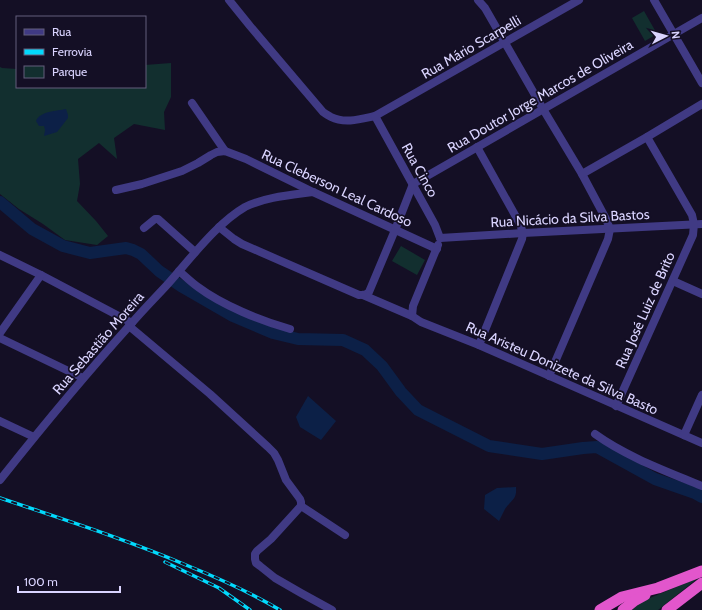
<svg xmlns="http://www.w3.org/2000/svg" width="702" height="610" font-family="Cabin,sans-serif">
<rect width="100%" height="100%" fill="#140f25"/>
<g fill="#122f2f">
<path d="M644,11L657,34L645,41L632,18Z"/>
<path d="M171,63V97L164,112L165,130L134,124L114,138L117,159L99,143L78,159L80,184L77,201L96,221L108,236L97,245L65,240L43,224L19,209L0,194V67L2,68L17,69V87H145V65Z"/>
<path d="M401,246L425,260L417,275L392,261Z"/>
<path d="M698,578L658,610H632L637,605L645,600Z"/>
</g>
<g fill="#0c2047">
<path d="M66,109L68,115V118L61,127L57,132L44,136L45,130L44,126H39L36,121C40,111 57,111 66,109Z"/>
<path d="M308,396L336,421L321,440L300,427L296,417Z"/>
<path d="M516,487C517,500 512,499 505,509C503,513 501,517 499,521L484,509L485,495L497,488Z"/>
</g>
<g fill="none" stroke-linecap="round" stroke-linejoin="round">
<path stroke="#0c2047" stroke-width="12" d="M0,202L32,229L63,246L90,253L126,248L133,250L141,254L159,271L181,286L233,316L273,333L298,339L343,340L365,350L382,366L401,392L418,410L489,446L542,454L583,448L597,447L655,479L695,493L702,497"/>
<g stroke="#403a84" stroke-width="8">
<path d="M229,0L250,26L323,112C326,114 329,116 331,117C345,124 361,119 375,116L579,0"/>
<path d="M478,0L485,8L543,109L582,174L606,219L610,229L608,239L549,376"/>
<path d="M654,0L702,83"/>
<path d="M192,103L225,151"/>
<path d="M375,116L435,225L440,238"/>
<path d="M477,147L520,224L523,233L522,239L479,345"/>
<path d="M582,174L647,137L702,104"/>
<path d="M116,190L142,184L182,171L198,163L211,155L217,152L225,151L246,159L313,192L437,249"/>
<path d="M219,227L234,239L242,244L359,295C364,295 366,295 369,292L395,230L413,184L702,18"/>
<path d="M144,228L155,219H158L195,252"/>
<path d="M440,238L523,233L702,224"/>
<path d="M0,255L41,275L132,323"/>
<path d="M179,271C185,276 191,282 198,287C222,305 261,321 290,329"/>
<path d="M673,281L702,294"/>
<path d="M363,295L412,316L421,322L479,345L702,443"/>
<path d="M412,316L413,306L438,245"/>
<path d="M129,326L210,394L268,447L274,453L278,460L286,480L300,499L301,502V506L271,539L257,551L255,554V559L256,563L260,566L275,578L301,593L332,610"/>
<path d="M0,333L41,275"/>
<path d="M0,338L83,378"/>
<path d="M616,406L693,235L694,224L692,215L647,137"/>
<path d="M0,421L34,437"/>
<path d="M595,434C627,457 666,471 702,486"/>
<path d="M684,435L702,395"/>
<path d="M0,480C42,427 85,375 131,324C142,311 154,299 166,286C182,268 197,249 214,232C223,223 233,214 245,207C265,197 291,195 313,192"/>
<path d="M301,506L345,535"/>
</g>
<g stroke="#e256cc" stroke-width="11">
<path d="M600,610L622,597L658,588L702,571"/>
<path d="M623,610L634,601L645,595"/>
<path d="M667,610L702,583"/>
</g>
<defs>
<g id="rail">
<path d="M0,498C62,519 125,539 186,565C218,578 250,592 280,610"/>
<path d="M165,562L219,588L250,610"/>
</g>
</defs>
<use href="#rail" stroke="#02d9fc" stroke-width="3.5"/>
<use href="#rail" stroke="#140f25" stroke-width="2" stroke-dasharray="6" stroke-linecap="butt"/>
</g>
<g text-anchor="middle" stroke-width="3.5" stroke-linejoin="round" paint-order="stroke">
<g font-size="14" fill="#dad4ff" stroke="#140f25">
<text transform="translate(471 47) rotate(-30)" y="5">Rua Mário Scarpelli</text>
<text transform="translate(540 96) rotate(-30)" y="5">Rua Doutor Jorge Marcos de Oliveira</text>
<text transform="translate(420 170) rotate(61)" y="5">Rua Cinco</text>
<text transform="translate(337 188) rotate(25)" y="5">Rua Cleberson Leal Cardoso</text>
<text transform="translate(570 218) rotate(-3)" y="5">Rua Nicácio da Silva Bastos</text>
<text transform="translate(645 310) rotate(-66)" y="5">Rua José Luiz de Brito</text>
<text transform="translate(98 343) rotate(-49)" y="5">Rua Sebastião Moreira</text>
<text transform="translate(562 368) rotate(24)" y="5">Rua Aristeu Donizete da Silva Basto</text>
</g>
</g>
<rect x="16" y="16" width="130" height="72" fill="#140f25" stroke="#635e7c"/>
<rect x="24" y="29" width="20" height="6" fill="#403a84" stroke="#635e7c"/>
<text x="52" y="36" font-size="12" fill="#dad4ff">Rua</text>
<rect x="24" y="49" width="20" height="6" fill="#02d9fc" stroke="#635e7c"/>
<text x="52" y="56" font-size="12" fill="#dad4ff">Ferrovia</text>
<rect x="24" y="66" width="20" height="12" fill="#122f2f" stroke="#635e7c"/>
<text x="52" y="76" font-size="12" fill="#dad4ff">Parque</text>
<g transform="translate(666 36) rotate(84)" stroke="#140f25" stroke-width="3" paint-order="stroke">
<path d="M0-3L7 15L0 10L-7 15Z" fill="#dad4ff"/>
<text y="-6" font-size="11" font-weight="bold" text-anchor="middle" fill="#dad4ff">N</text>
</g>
<path d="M18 586v6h102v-6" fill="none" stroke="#dad4ff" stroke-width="2"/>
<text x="24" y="586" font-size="12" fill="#dad4ff" stroke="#140f25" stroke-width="3" paint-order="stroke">100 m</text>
</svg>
